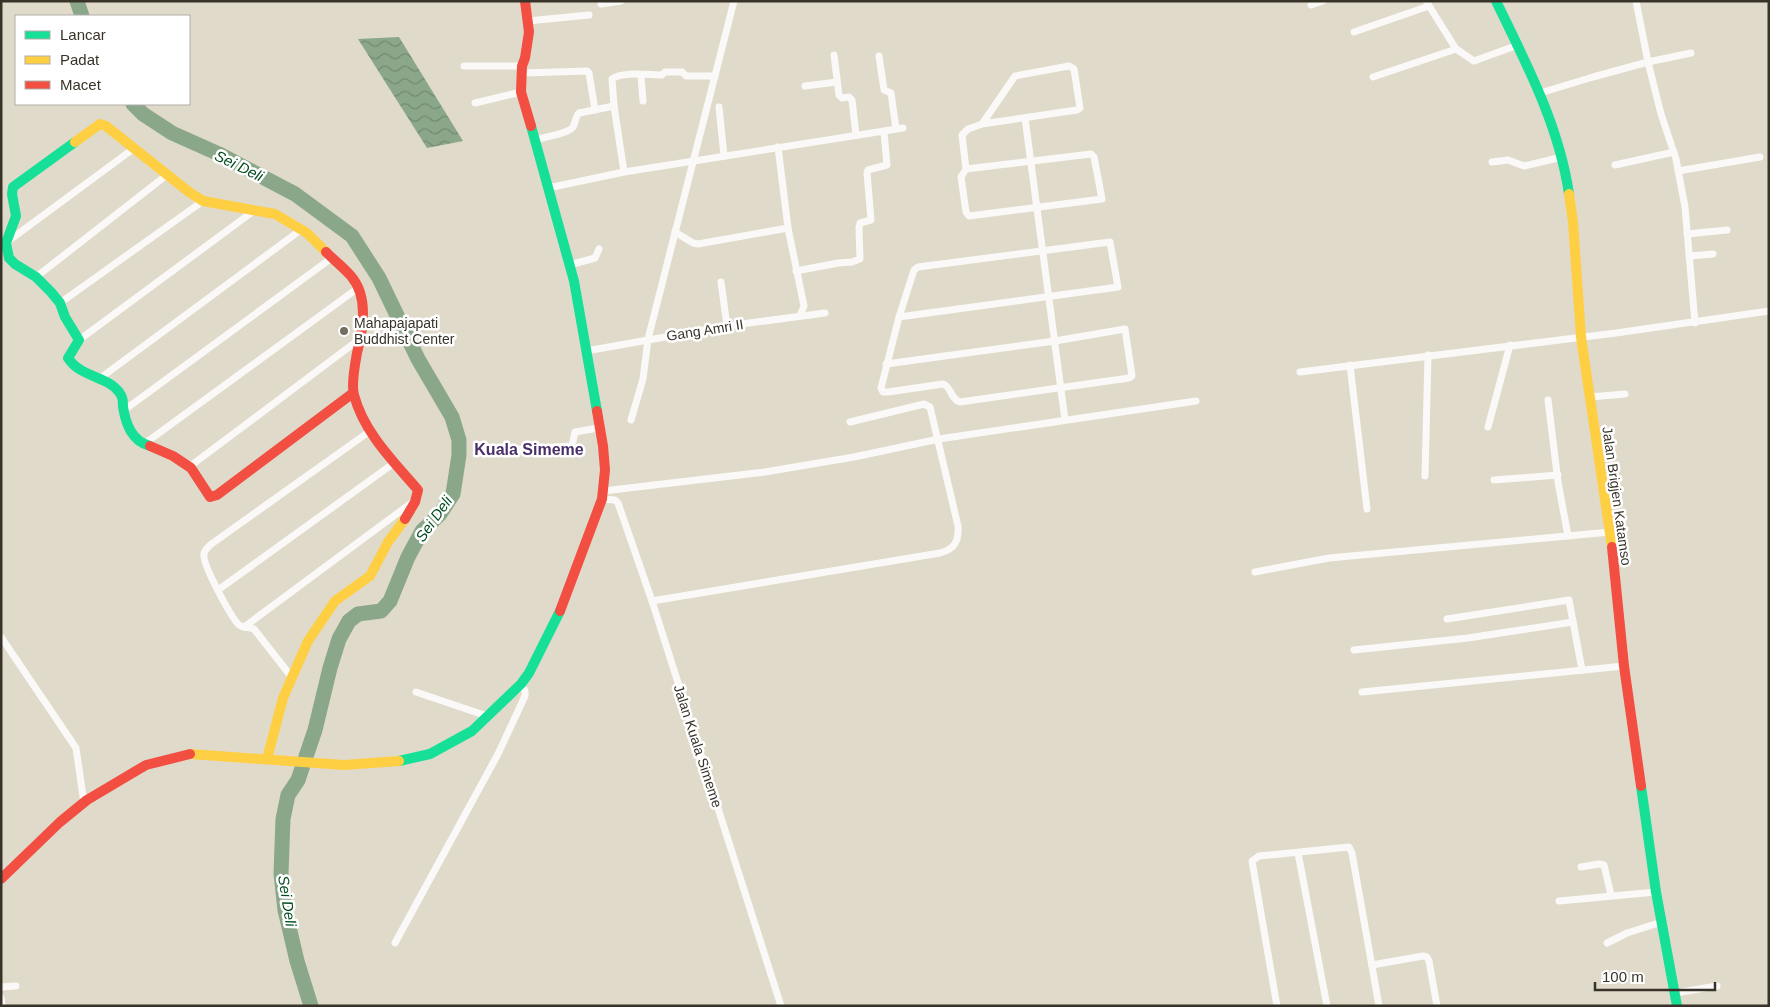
<svg xmlns="http://www.w3.org/2000/svg" width="1770" height="1007" font-family="Arial,sans-serif">
<defs>
<pattern id="water-waves" width="16" height="10" patternUnits="userSpaceOnUse" patternTransform="scale(1.25)"><rect width="16" height="10" fill="#8ba78a"/><path d="M0 5q4-4 8 0t8 0" fill="none" stroke="#738971"/></pattern>
</defs>
<rect width="100%" height="100%" fill="#e0dacb"/>
<path fill="url(#water-waves)" d="M399,37L463,141L427,148L358,39Z"/>
<g fill="none" stroke-linecap="round" stroke-linejoin="round">
<g stroke="#8ba78a" stroke-width="15">
<path d="M77,1L82,16"/>
<path d="M133,104L143,114L172,133L219,154L295,194L352,236L379,278L418,359L452,417L459,440V455L453,494L440,514L422,531L408,557L390,601L381,611L358,614L349,621L339,639L330,668L315,730L298,780L288,795L283,819L281,874L285,910L297,961L311,1006"/>
</g>
<g stroke="#faf9f7" stroke-width="7">
<path d="M1426,1L1456,49L1474,61L1518,45"/>
<path d="M1636,1L1648,62L1691,53"/>
<path d="M601,4L621,1"/>
<path d="M1311,5L1323,1"/>
<path d="M528,21L589,15"/>
<path d="M1354,32L1429,6"/>
<path d="M834,55L839,95L842,98L849,97L852,100L856,135"/>
<path d="M879,56L884,90L891,93L896,129"/>
<path d="M464,66H522"/>
<path d="M522,73L587,71L589,73L595,110"/>
<path d="M641,76L643,101"/>
<path d="M1373,77L1456,49"/>
<path d="M805,86L837,82"/>
<path d="M1540,93L1593,77L1648,62L1661,114L1676,159L1685,207L1695,323"/>
<path d="M475,103L521,92"/>
<path d="M719,107L724,156"/>
<path d="M1025,118L1065,420"/>
<path d="M535,140C543,137 568,134 573,127C576,122 575,117 579,113L614,106"/>
<path d="M778,147L788,228L804,306L800,316"/>
<path d="M1492,162L1508,160L1524,166L1562,157"/>
<path d="M1615,165L1674,152"/>
<path d="M966,169L961,177L966,212L969,216L1102,199L1094,157L1091,154L966,169L962,135L968,129L982,124L1077,110L1080,108L1074,69L1069,66L1015,76L982,124"/>
<path d="M1678,171L1760,157"/>
<path d="M624,172L614,106L612,79C622,71 649,75 662,75L665,72H682L686,76H715"/>
<path d="M548,188L624,172L903,128"/>
<path d="M675,232L693,243L698,244L788,228"/>
<path d="M1687,234L1727,230"/>
<path d="M7,242L133,149"/>
<path d="M1689,256L1713,254"/>
<path d="M569,265L595,258L599,249"/>
<path d="M796,271L838,263L852,262L860,259L859,227L860,223L871,220L867,173L868,170L887,165L884,132"/>
<path d="M36,277L168,174"/>
<path d="M721,282L727,326"/>
<path d="M60,303L203,201"/>
<path d="M79,340L255,210"/>
<path d="M586,351L727,326L825,313"/>
<path d="M886,364L1055,341L1125,329L1132,376L1129,378L960,402C950,399 952,387 943,384L888,392H883L881,388L899,317L914,270L918,267L1110,242L1118,287L899,317"/>
<path d="M1350,365L1367,509"/>
<path d="M1300,372L1616,333L1769,311"/>
<path d="M99,379L302,229"/>
<path d="M1590,397L1625,394"/>
<path d="M1548,400L1558,482L1568,536"/>
<path d="M123,411L333,257"/>
<path d="M631,420L643,379L648,339L734,1"/>
<path d="M1488,427L1510,345"/>
<path d="M144,444L358,288"/>
<path d="M505,450L572,446L575,432L598,428"/>
<path d="M189,467L361,338"/>
<path d="M1425,476L1428,355"/>
<path d="M1494,480L1558,475"/>
<path d="M603,491L765,472L854,457L939,439L1196,401"/>
<path d="M602,499L615,500L618,503L652,601L781,1006"/>
<path d="M1255,572L1329,558L1610,532"/>
<path d="M218,590L394,463"/>
<path d="M652,601L940,553C955,549 959,541 958,526L930,407L924,404L850,422"/>
<path d="M1447,619L1569,600L1582,670"/>
<path d="M244,627L414,501"/>
<path d="M1,637L76,748L84,803"/>
<path d="M1354,650L1468,638L1573,622"/>
<path d="M290,675L254,629C249,627 243,628 239,625C231,617 202,564 204,554C204,550 208,548 210,545L370,431"/>
<path d="M416,692L487,716"/>
<path d="M1362,692L1624,666"/>
<path d="M1298,853L1327,1006"/>
<path d="M1581,867L1599,864L1604,865L1611,895"/>
<path d="M1559,901L1656,892"/>
<path d="M395,943L498,754L525,696V691L521,684"/>
<path d="M1607,943L1627,933L1662,922"/>
<path d="M1372,965L1423,956L1427,957L1429,961L1437,1006"/>
<path d="M1,987L16,986"/>
<path d="M1675,993L1717,986"/>
<path d="M1,998L2,1006"/>
<path d="M1277,1006L1252,861L1259,856L1349,847L1352,853L1379,1006"/>
</g>
<g stroke="#16e098" stroke-width="10">
<path d="M1496,1C1526,63 1559,125 1569,194"/>
<path d="M531,126L574,281L597,411"/>
<path d="M75,142L13,187L12,194L16,216L6,243L9,258L15,264L36,277L51,292L60,303L65,317L79,340L68,358C81,378 106,375 119,392C123,397 123,401 123,407C126,425 132,441 150,446"/>
<path d="M399,761L430,754L472,731L521,684L529,673L560,611"/>
<path d="M1641,786L1656,892L1677,1006"/>
</g>
<g stroke="#ffcf43" stroke-width="10">
<path d="M75,142L100,124L106,126L189,192L203,201L275,214L307,233L326,252"/>
<path d="M1569,194L1573,222L1581,337L1612,547"/>
<path d="M190,754L344,765L399,761"/>
<path d="M267,759L283,698L308,641L335,601L370,576L388,542L405,519"/>
</g>
<g stroke="#f24e42" stroke-width="10">
<path d="M525,1L529,32L525,58L522,66L521,92L531,126"/>
<path d="M326,252C334,260 343,267 351,276C369,297 363,329 357,353C355,364 351,385 354,395C364,433 394,462 418,490L415,502L405,519"/>
<path d="M150,446L173,456L191,468L210,497L217,495L353,393"/>
<path d="M1612,547L1624,666L1641,786"/>
<path d="M560,611L602,499L605,470L603,446L597,411"/>
<path d="M1,879L60,822L87,800L146,765L190,754"/>
</g>
</g>
<circle fill="#736d62" stroke="#fff" stroke-width="2" cx="344" cy="331" r="5"/>
<g text-anchor="middle" stroke-width="5" stroke-linejoin="round" paint-order="stroke">
<g font-size="14" fill="#383329" stroke="#fff" text-anchor="start">
<text x="354" y="328">Mahapajapati<tspan x="354" dy="16">Buddhist Center</tspan></text>
</g>
<g font-size="14" fill="#383329" stroke="#fff">
<text transform="translate(705 330) rotate(-9)" y="5">Gang Amri II</text>
<text transform="translate(1617 496) rotate(82)" y="5">Jalan Brigjen Katamso</text>
<text transform="translate(698 746) rotate(72)" y="5">Jalan Kuala Simeme</text>
</g>
<g font-size="15" font-style="italic" fill="#024c1d" stroke="#fff">
<text transform="translate(239 166) rotate(26)" y="5">Sei Deli</text>
<text transform="translate(434 519) rotate(-55)" y="5">Sei Deli</text>
<text transform="translate(287 901) rotate(81)" y="5">Sei Deli</text>
</g>
<g font-size="16" font-weight="bold" fill="#492e69" stroke="#fff">
<text x="529" y="455">Kuala Simeme</text>
</g>
</g>
<rect width="1770" height="1007" fill="none" stroke="#383329" stroke-width="5"/>
<rect x="15" y="15" width="175" height="90" fill="#ffffff" stroke="#afada9"/>
<rect x="25" y="31" width="25" height="8" fill="#16e098" stroke="#afada9"/>
<text x="60" y="40" font-size="15" fill="#383329">Lancar</text>
<rect x="25" y="56" width="25" height="8" fill="#ffcf43" stroke="#afada9"/>
<text x="60" y="65" font-size="15" fill="#383329">Padat</text>
<rect x="25" y="81" width="25" height="8" fill="#f24e42" stroke="#afada9"/>
<text x="60" y="90" font-size="15" fill="#383329">Macet</text>
<path d="M1595 982v8h120v-8" fill="none" stroke="#383329" stroke-width="2.5"/>
<text x="1602" y="982" font-size="15" fill="#383329" stroke="#ffffff" stroke-width="4" paint-order="stroke">100 m</text>
</svg>
